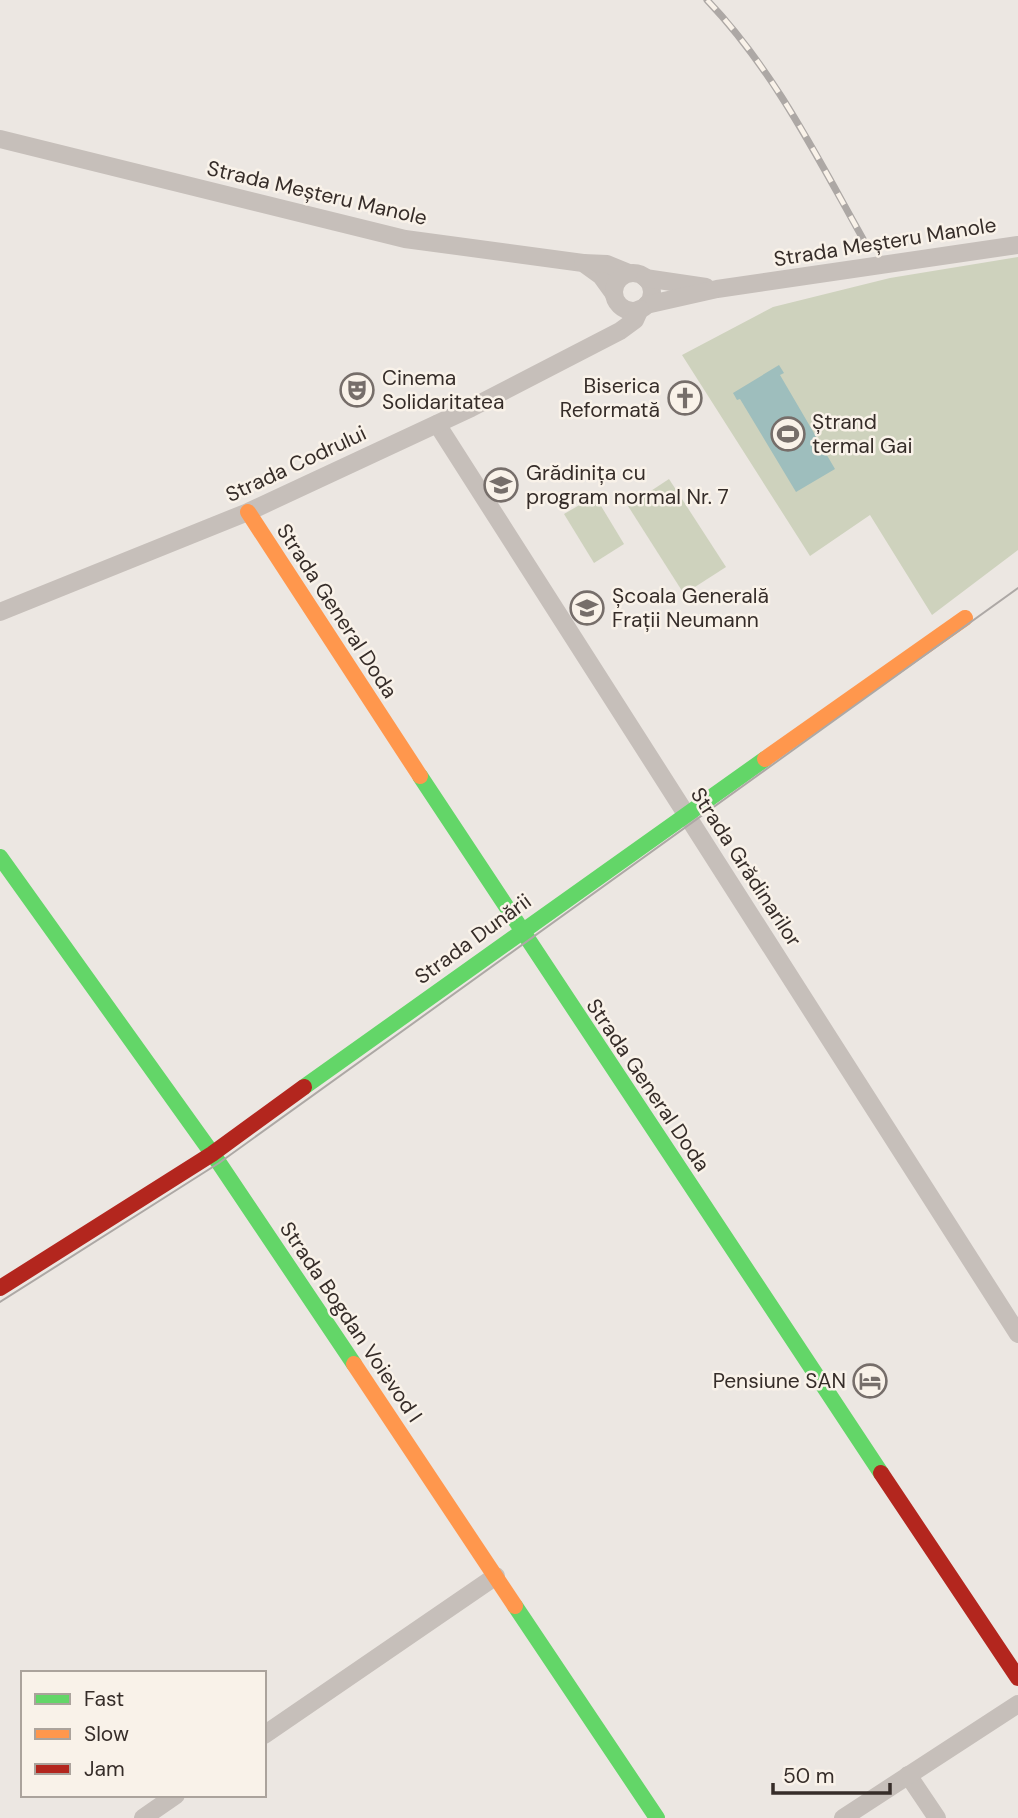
<svg xmlns="http://www.w3.org/2000/svg" width="1018" height="1818" font-family="'DM Sans',sans-serif">
<rect width="100%" height="100%" fill="#ece7e2"/>
<g fill="#ced2bd">
<path d="M1018,257V550L932,615L870,515L810,556L682,355L773,307L890,278Z"/>
<path d="M669,479L726,567L684,594L628,506Z"/>
<path d="M595,496L624,544L594,563L564,514Z"/>
</g>
<path fill="#9ebebd" d="M779,365L784,373L780,375L835,469L796,492L740,399L737,400L733,393Z"/>
<g fill="none" stroke-linecap="round" stroke-linejoin="round">
<g stroke="#c6bfba" stroke-width="18">
<path d="M0,139L405,239L583,263L601,276L614,294"/>
<path d="M583,263L607,264L629,273"/>
<circle cx="633" cy="292" r="19"/>
<path d="M645,278L706,287"/>
<path d="M646,305L717,289L1018,245"/>
<path d="M437,424L1018,1334"/>
<path d="M0,612L248,512L471,408L620,331L635,320L640,309"/>
<path d="M264,1735L496,1576"/>
<path d="M908,1775L937,1818"/>
<path d="M143,1818L176,1795"/>
<path d="M843,1818L1018,1704"/>
</g>
<g stroke="#63d668" stroke-width="16">
<path d="M420,776L881,1473"/>
<path d="M0,857L219,1163L354,1364"/>
<path d="M304,1087L765,759"/>
<path d="M515,1606L657,1818"/>
</g>
<g stroke="#ff974d" stroke-width="16">
<path d="M248,512L420,776"/>
<path d="M765,759L965,618"/>
<path d="M354,1364L515,1606"/>
</g>
<g stroke="#b3261e" stroke-width="16">
<path d="M0,1288L212,1154L304,1087"/>
<path d="M881,1473L1018,1678"/>
</g>
<path stroke="#ada8a5" stroke-width="2" d="M0,1302L219,1163L1018,588"/>
<defs>
<path id="rail" d="M707,0C775,71 819,161 867,246"/>
</defs>
<use href="#rail" stroke="#ada8a5" stroke-width="7"/>
<use href="#rail" stroke="#f9f2e9" stroke-width="4.5" stroke-dasharray="13" stroke-linecap="butt"/>
</g>
<defs>
<symbol id="theatre-ring" viewBox="-11 -11 22 22"><circle r="9.5" fill="#f9f2e9" stroke="#766e6a" stroke-width="1.5"/><path d="M-5-5.5Q0-4 5-5.5V0Q5 5 0 6Q-5 5-5 0ZM-3.3-2.5H-1v1.5H-3.3ZM1-2.5H3.3v1.5H1ZM-2.8 1Q0 5.5 2.8 1Z" fill="#766e6a"/></symbol>
<symbol id="church-ring" viewBox="-11 -11 22 22"><circle r="9.5" fill="#f9f2e9" stroke="#766e6a" stroke-width="1.5"/><path d="M-1.2-6h2.4v3.5h3.3v2.4h-3.3V6h-2.4V-.1h-3.3v-2.4h3.3Z" fill="#766e6a"/></symbol>
<symbol id="stadium-ring" viewBox="-11 -11 22 22"><circle r="9.5" fill="#f9f2e9" stroke="#766e6a" stroke-width="1.5"/><path d="M0-5a6.5 5 0 1 0 0 10a6.5 5 0 1 0 0-10ZM-3.5-1.8h7v3.6h-7Z" fill="#766e6a"/></symbol>
<symbol id="school-ring" viewBox="-11 -11 22 22"><circle r="9.5" fill="#f9f2e9" stroke="#766e6a" stroke-width="1.5"/><path d="M0-5L7-2L0 1L-7-2ZM-4 1L0 2.5L4 1V4Q0 6-4 4Z" fill="#766e6a"/></symbol>
<symbol id="hotel-ring" viewBox="-11 -11 22 22"><circle r="9.5" fill="#f9f2e9" stroke="#766e6a" stroke-width="1.5"/><path d="M-6-4.5h1.5V1H6V5H4.5V3h-9V5H-6ZM-4 0a1.8 1.8 0 1 1 3.6 0ZM.5 0V-2.5h3Q6-2.5 6 0Z" fill="#766e6a"/></symbol>
</defs>
<g fill-rule="evenodd">
<use href="#theatre-ring" x="338" y="371" width="38" height="38"/>
<use href="#church-ring" x="666" y="379" width="38" height="38"/>
<use href="#stadium-ring" x="769" y="415" width="38" height="38"/>
<use href="#school-ring" x="482" y="466" width="38" height="38"/>
<use href="#school-ring" x="568" y="589" width="38" height="38"/>
<use href="#hotel-ring" x="851" y="1362" width="38" height="38"/>
</g>
<g text-anchor="middle" stroke-width="5" stroke-linejoin="round" paint-order="stroke">
<g font-size="21" fill="#362d29" stroke="#f9f2e9">
<text transform="translate(317 193) rotate(13)" y="7">Strada Meșteru Manole</text>
<text transform="translate(885 242) rotate(-9)" y="7">Strada Meșteru Manole</text>
<text transform="translate(296 464) rotate(-25)" y="7">Strada Codrului</text>
<text transform="translate(337 611) rotate(57)" y="7">Strada General Doda</text>
<text transform="translate(746 867) rotate(57)" y="7">Strada Grădinarilor</text>
<text transform="translate(473 939) rotate(-36)" y="7">Strada Dunării</text>
<text transform="translate(648 1085) rotate(56)" y="7">Strada General Doda</text>
<text transform="translate(351 1322) rotate(56)" y="7">Strada Bogdan Voievod I</text>
</g>
<g font-size="21" fill="#362d29" stroke="#f9f2e9" text-anchor="start">
<text x="382" y="385">Cinema<tspan x="382" dy="24">Solidaritatea</tspan></text>
<text x="660" y="393" text-anchor="end">Biserica<tspan x="660" dy="24">Reformată</tspan></text>
<text x="812" y="429">Ștrand<tspan x="812" dy="24">termal Gai</tspan></text>
<text x="526" y="480">Grădinița cu<tspan x="526" dy="24">program normal Nr. 7</tspan></text>
<text x="612" y="603">Școala Generală<tspan x="612" dy="24">Frații Neumann</tspan></text>
<text x="846" y="1388" text-anchor="end">Pensiune SAN</text>
</g>
</g>
<rect x="21" y="1671" width="245" height="126" fill="#f9f2e9" stroke="#aba39c" stroke-width="2"/>
<rect x="35" y="1694" width="35" height="10" fill="#63d668" stroke="#aba39c" stroke-width="2"/>
<text x="84" y="1706" font-size="21" fill="#362d29">Fast</text>
<rect x="35" y="1729" width="35" height="10" fill="#ff974d" stroke="#aba39c" stroke-width="2"/>
<text x="84" y="1741" font-size="21" fill="#362d29">Slow</text>
<rect x="35" y="1764" width="35" height="10" fill="#b3261e" stroke="#aba39c" stroke-width="2"/>
<text x="84" y="1776" font-size="21" fill="#362d29">Jam</text>
<path d="M773 1783v10h117v-10" fill="none" stroke="#362d29" stroke-width="3.5"/>
<text x="783" y="1783" font-size="21" fill="#362d29" stroke="#f9f2e9" stroke-width="5" paint-order="stroke">50 m</text>
</svg>
